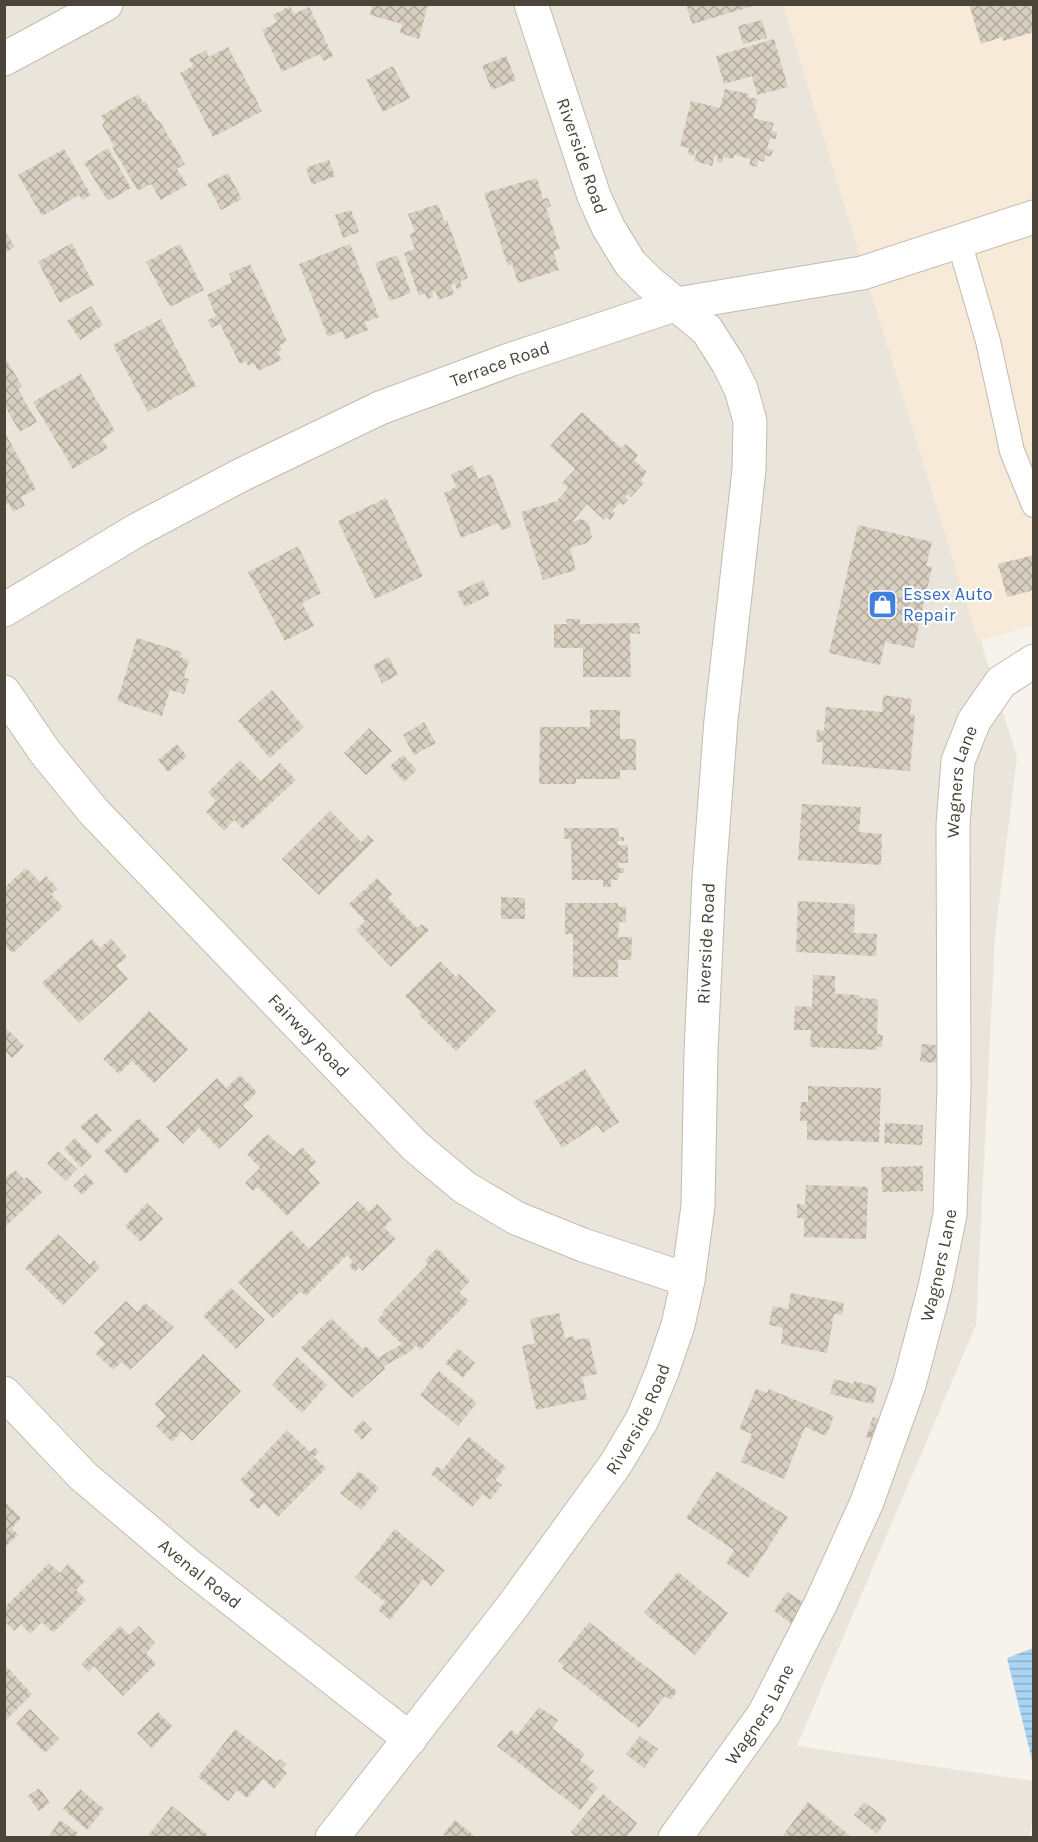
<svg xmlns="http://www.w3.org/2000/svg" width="1038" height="1842" font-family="Karla,sans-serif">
<defs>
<pattern id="water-rules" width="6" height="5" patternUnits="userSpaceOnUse" patternTransform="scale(1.5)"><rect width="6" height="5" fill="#a9d4f2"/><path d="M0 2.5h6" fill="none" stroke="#8caec5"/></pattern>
<pattern id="building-cross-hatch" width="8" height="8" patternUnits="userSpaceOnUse" patternTransform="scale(1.5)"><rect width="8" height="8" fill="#d8cfc1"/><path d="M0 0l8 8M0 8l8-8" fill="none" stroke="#b1aa9e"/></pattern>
</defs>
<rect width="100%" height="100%" fill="#f6f3ec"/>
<path fill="#eae5da" d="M5,5H783L1017,757L995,936L976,1325L797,1746L1033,1781V1812L1030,1837L5,1838Z"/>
<path fill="#f7ead8" d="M783,5H1033V625L978,642Z"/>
<path fill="url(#water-rules)" d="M1033,1648H1034L1033,1764L1007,1658Z"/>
<g fill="url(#building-cross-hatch)">
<path d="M373,4H428L419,39L400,33L402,24L370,15Z"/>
<path d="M686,4H756V5L692,24Z"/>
<path d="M969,4H1034V32L1003,41L1002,37L981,44Z"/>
<path d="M290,6L294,14L309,7L333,56L324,61L320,54L282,72L262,30L277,22L273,15Z"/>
<path d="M762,20L767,38L743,44L738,26Z"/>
<path d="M774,39L788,87L757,95L752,76L724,84L716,56Z"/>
<path d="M228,47L262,111L213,137L180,73L193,66L189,59L206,50L209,57Z"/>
<path d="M506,56L516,80L492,90L482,66Z"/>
<path d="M393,66L410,98L383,112L366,80Z"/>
<path d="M725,89L749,94L748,97L758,99L753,118L774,123L771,131L777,132L776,139L770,138L767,149L773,150L771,157L765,155L764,162L758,160L757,167L749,165L751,159L734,155L733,159L723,157L722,163L717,162L718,156L715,155L712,166L694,161L697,151L695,150L694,156L688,154L689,148L680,146L691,101L720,108Z"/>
<path d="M138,94L143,102L145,101L157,121L159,120L185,164L177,169L187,185L161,200L151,184L138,191L112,147L114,146L102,125L105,122L101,116Z"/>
<path d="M108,148L131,188L108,201L84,163Z"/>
<path d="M64,149L91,195L82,200L79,195L42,216L18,175Z"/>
<path d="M329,160L335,176L312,185L306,168Z"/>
<path d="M228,173L242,199L221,210L207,184Z"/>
<path d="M537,178L543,199L548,198L551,206L546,208L560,249L553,251L559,270L518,283L512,264L508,266L484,193Z"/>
<path d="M438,204L444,221L447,220L468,278L460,281L462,287L457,289L454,283L451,285L454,294L439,300L435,290L432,291L433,297L427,299L425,293L419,296L404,253L415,249L409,234L415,232L408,214Z"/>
<path d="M351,210L359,232L343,238L335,215Z"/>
<path d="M4,230L15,247L4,253Z"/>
<path d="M72,243L94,285L60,303L38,262Z"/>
<path d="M180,244L204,290L170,307L146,262Z"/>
<path d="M350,244L379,317L365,322L368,330L345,339L342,331L328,337L299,264Z"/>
<path d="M397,255L411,293L390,301L375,263Z"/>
<path d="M250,264L287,341L280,345L282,350L277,352L282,360L258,371L254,363L248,366L246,361L240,364L220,324L211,328L208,320L216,316L207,295L232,282L229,274Z"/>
<path d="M91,306L103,325L80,340L67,321Z"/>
<path d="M161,319L196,386L148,412L113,345Z"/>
<path d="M4,356L22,386L18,389L37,422L20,432L4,405Z"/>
<path d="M81,374L115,431L102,439L108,448L73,469L33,402Z"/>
<path d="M582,412L621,448L626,444L638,455L634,460L647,472L641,480L644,483L631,497L627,494L625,497L628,500L623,505L620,502L612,511L615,513L610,520L606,517L604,520L587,504L572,522L581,519L588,522L592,537L587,543L570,548L576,570L543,580L521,512L557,501L568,488L562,483L575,469L550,446Z"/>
<path d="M4,431L36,489L21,497L25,505L13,512L9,504L4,506Z"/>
<path d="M473,465L478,479L491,474L512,527L501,530L498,523L461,538L444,493L456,487L451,474Z"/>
<path d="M386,498L423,576L375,599L338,521Z"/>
<path d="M858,525L932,542L926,566L932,567L914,648L885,642L880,665L829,653Z"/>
<path d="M298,546L321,593L302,603L314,626L285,641L248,572Z"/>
<path d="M1034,555V590L1007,597L998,564Z"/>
<path d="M483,580L490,595L465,607L457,592Z"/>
<path d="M566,619H580V624L639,623L640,634L630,633L631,677H583V648H554V624H567Z"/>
<path d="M137,638L182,652L180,657L189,660L184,678L189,679L184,694L170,690L162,716L117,701Z"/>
<path d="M389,657L398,675L382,683L373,665Z"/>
<path d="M272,690L304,727L270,758L238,721Z"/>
<path d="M883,695L912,699L910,714L915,715L910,771L822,764L823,742H816L817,730L824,731L826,707L882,712Z"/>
<path d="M590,710H620V739H636V770H620V779H576V784H539L540,727H590Z"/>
<path d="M424,722L436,743L414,755L403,735Z"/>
<path d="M369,728L392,751L366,775L344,753Z"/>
<path d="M177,744L187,756L168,772L158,760Z"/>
<path d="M403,755L417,770L404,782L390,766Z"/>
<path d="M240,760L261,781L280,763L296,780L243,829L234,820L224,831L206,812L216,801L208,792Z"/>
<path d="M802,804L861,807L859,832L882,834L881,865L798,860Z"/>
<path d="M330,811L361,842L368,835L374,841L319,895L282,859Z"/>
<path d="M564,828H618L619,837H624V841H618V845H628V863H618L619,868H624V873H619L618,880H611V887H603V880H572L571,839H564Z"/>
<path d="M26,868L40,882L46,876L58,889L51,894L63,907L13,953L4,945V888Z"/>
<path d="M377,878L392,894L388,898L417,928L422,924L429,930L391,967L356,930L365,921L349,904Z"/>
<path d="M501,897L525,898V919H501Z"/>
<path d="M798,901L855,904L854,933L877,934L876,956L796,952Z"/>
<path d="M565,903H618V907L626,906V922H619L618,937H632L631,960H618V977H573V934H565Z"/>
<path d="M92,939L100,948L111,939L127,957L116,966L128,979L79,1023L42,983Z"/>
<path d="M440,961L456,977L459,974L496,1011L456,1051L419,1015L421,1012L405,996Z"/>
<path d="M813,975L835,976V994L860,995V998L878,999L877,1034L883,1035L882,1047L877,1046V1050L810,1047L811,1030H794L795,1006L812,1007Z"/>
<path d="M149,1011L188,1049L154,1083L132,1061L119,1074L103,1059Z"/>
<path d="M4,1026L24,1046L12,1058L4,1050Z"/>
<path d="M922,1044L946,1046L945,1063L920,1062Z"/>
<path d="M585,1069L619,1122L603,1133L597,1125L562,1148L533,1102Z"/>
<path d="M240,1075L257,1092L243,1106L253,1116L219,1149L199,1128L183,1144L166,1127L217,1078L226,1088Z"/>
<path d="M808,1086L881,1088L879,1142L807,1140V1121H800L801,1102H808Z"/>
<path d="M96,1113L112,1130L97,1144L80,1127Z"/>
<path d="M140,1119L160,1140L126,1174L104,1151L136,1120Z"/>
<path d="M885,1123L923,1125L922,1145L884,1143Z"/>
<path d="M267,1134L293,1156L302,1147L316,1162L308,1170L320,1183L287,1216L258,1187L253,1191L245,1183L260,1168L247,1154Z"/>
<path d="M75,1138L92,1156L81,1167L64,1149Z"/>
<path d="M58,1151L77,1169L66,1181L47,1163Z"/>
<path d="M923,1166V1191L882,1192L881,1167Z"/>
<path d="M15,1170L24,1179L27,1177L42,1192L4,1228V1179Z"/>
<path d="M86,1174L94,1183L82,1195L73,1186Z"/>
<path d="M806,1185L868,1187L866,1239L804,1237V1218H797V1204L805,1205Z"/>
<path d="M358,1201L369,1212L377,1204L392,1220L384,1227L396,1239L362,1271L359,1267L355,1272L349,1266L353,1262L347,1255L306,1296L301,1291L273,1318L238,1282L291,1230L309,1249Z"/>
<path d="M147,1203L163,1219L141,1242L125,1226Z"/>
<path d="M58,1234L90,1265L94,1260L100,1267L63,1305L25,1268Z"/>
<path d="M437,1248L470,1281L459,1292L469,1301L421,1350L416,1345L410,1352L384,1366L385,1369L352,1398L301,1348L331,1318L363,1349L366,1346L378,1358L402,1344L377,1320L383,1314L382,1312L428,1264L425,1261Z"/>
<path d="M231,1288L265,1320L236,1349L203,1316Z"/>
<path d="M791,1293L844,1303L842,1315L834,1314L827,1353L781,1344L783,1328L769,1325L773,1306L788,1309Z"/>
<path d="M126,1301L137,1312L145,1303L174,1327L130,1370L122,1362L113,1370L95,1353L105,1344L94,1333Z"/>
<path d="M559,1313L565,1338L574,1336L575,1340L589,1338L597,1374L582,1377L587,1399L536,1410L522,1346L535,1343L530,1319Z"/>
<path d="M458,1348L475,1363L463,1378L445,1363Z"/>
<path d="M203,1354L241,1391L192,1441L182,1431L172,1442L156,1426L166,1416L155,1404Z"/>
<path d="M297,1357L327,1385L302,1413L272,1385Z"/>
<path d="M439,1371L477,1403L458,1426L420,1395Z"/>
<path d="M834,1379L854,1384V1381L877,1387L873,1404L830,1394Z"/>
<path d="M756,1389L767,1393L769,1389L834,1416L826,1436L805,1427L784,1479L741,1462L752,1434L739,1429Z"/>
<path d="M873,1417L889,1423L882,1443L866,1437Z"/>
<path d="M363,1420L372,1429L362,1440L353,1430Z"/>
<path d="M287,1430L310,1452L315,1448L319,1452L314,1457L326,1468L278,1517L264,1503L258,1509L249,1500L255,1495L240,1480Z"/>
<path d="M469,1437L506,1467L495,1480L502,1485L490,1500L483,1494L472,1507L431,1474L437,1466L442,1470Z"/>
<path d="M359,1471L379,1488L361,1510L340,1493Z"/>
<path d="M717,1471L788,1517L748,1578L726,1563L734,1550L686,1518Z"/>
<path d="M4,1501L21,1518L12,1528L18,1535L4,1548Z"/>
<path d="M395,1529L445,1570L431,1586L423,1579L390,1620L378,1610L385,1602L355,1578Z"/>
<path d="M49,1563L60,1573L68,1564L85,1581L76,1590L86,1600L53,1633L42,1622L30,1634L21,1624L14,1631L4,1621V1608Z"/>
<path d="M678,1572L728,1613L695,1655L644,1613Z"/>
<path d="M787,1592L806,1604L792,1624L774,1611Z"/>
<path d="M589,1622L677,1691L671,1700L665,1696L639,1728L562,1668L564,1666L558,1661Z"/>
<path d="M120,1626L129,1635L139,1626L155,1643L146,1653L156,1664L123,1696L94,1666L89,1672L81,1664Z"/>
<path d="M6,1666L32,1694L4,1722V1667Z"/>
<path d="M539,1707L558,1720L552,1728L585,1754L580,1760L594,1771L587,1779L598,1787L580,1810L497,1746L511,1730L517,1735Z"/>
<path d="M30,1709L59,1739L45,1753L16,1724Z"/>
<path d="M158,1712L172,1726L152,1748L137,1733Z"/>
<path d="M235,1729L277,1762L280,1759L287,1764L282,1769L287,1773L274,1789L263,1779L247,1798L237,1790L228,1801L198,1777Z"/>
<path d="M640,1736L658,1749L644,1768L626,1754Z"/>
<path d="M39,1788L50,1803L39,1811L28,1796Z"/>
<path d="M80,1789L104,1809L87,1830L63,1809Z"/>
<path d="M603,1794L637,1823L626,1838H577L571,1832Z"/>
<path d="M808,1802L853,1838H781Z"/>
<path d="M864,1802L887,1819L877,1834L854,1815Z"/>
<path d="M172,1806L207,1834L204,1838H146Z"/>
<path d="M60,1820L78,1833L75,1838H48Z"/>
<path d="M455,1820L477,1838H448L443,1834Z"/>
</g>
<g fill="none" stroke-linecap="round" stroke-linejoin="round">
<defs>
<path id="lane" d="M959,241L988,341L1012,451L1034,505"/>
<g id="street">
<path d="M4,59L106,4"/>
<path id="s1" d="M4,610L137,530L241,475L380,408L512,359L677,304L862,273L1034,217"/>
<path id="s2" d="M4,692L45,752L94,812L415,1146L464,1187L516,1218L583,1245L688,1280"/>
<path id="s3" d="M4,1393L83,1476L188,1565L410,1739"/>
<path id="s4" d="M332,1838L512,1607L615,1465L642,1420L662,1372L678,1325L688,1280L698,1206L701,1051L709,879L721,720L749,470L750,421L741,389L728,363L707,330L649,282L630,263L608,227L594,196L531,4"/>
<path id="s5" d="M675,1838L764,1714L821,1603L867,1502L909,1385L935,1287L950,1215L954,1086L953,825L958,761L974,721L1001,682L1034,661"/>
</g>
</defs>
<use href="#lane" stroke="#c2bbae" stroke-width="26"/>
<use href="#street" stroke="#c2bbae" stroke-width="35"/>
<use href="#lane" stroke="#fff" stroke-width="24"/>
<use href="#street" stroke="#fff" stroke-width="33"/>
</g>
<defs>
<symbol id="shop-square" viewBox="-11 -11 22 22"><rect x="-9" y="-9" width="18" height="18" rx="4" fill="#3f7fe0" stroke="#fff"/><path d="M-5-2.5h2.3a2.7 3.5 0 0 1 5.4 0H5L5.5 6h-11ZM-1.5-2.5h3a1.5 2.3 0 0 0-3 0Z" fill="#fff"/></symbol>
</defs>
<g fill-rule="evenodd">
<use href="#shop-square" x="866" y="588" width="33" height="33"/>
</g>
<g text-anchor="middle" stroke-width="4.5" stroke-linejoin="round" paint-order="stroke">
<g font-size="18" fill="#4b4439" stroke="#fff">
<text transform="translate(582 156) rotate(71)" y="6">Riverside Road</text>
<text dy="6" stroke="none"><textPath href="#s1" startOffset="555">Terrace Road</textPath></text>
<text dy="6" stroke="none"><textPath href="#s5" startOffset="1122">Wagners Lane</textPath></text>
<text dy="6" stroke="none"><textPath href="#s4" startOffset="1006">Riverside Road</textPath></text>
<text dy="6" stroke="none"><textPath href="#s2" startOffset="460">Fairway Road</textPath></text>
<text dy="6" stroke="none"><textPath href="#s5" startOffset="636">Wagners Lane</textPath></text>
<text dy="6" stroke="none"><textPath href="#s4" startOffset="520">Riverside Road</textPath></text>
<text dy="6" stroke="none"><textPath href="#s3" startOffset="267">Avenal Road</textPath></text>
<text dy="6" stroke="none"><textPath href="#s5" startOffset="150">Wagners Lane</textPath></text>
</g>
<g font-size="18" fill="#366cbe" stroke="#fff" text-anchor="start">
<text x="903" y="600">Essex Auto<tspan x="903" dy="21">Repair</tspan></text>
</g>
</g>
<rect width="1038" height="1842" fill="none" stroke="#4b4439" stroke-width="12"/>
</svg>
